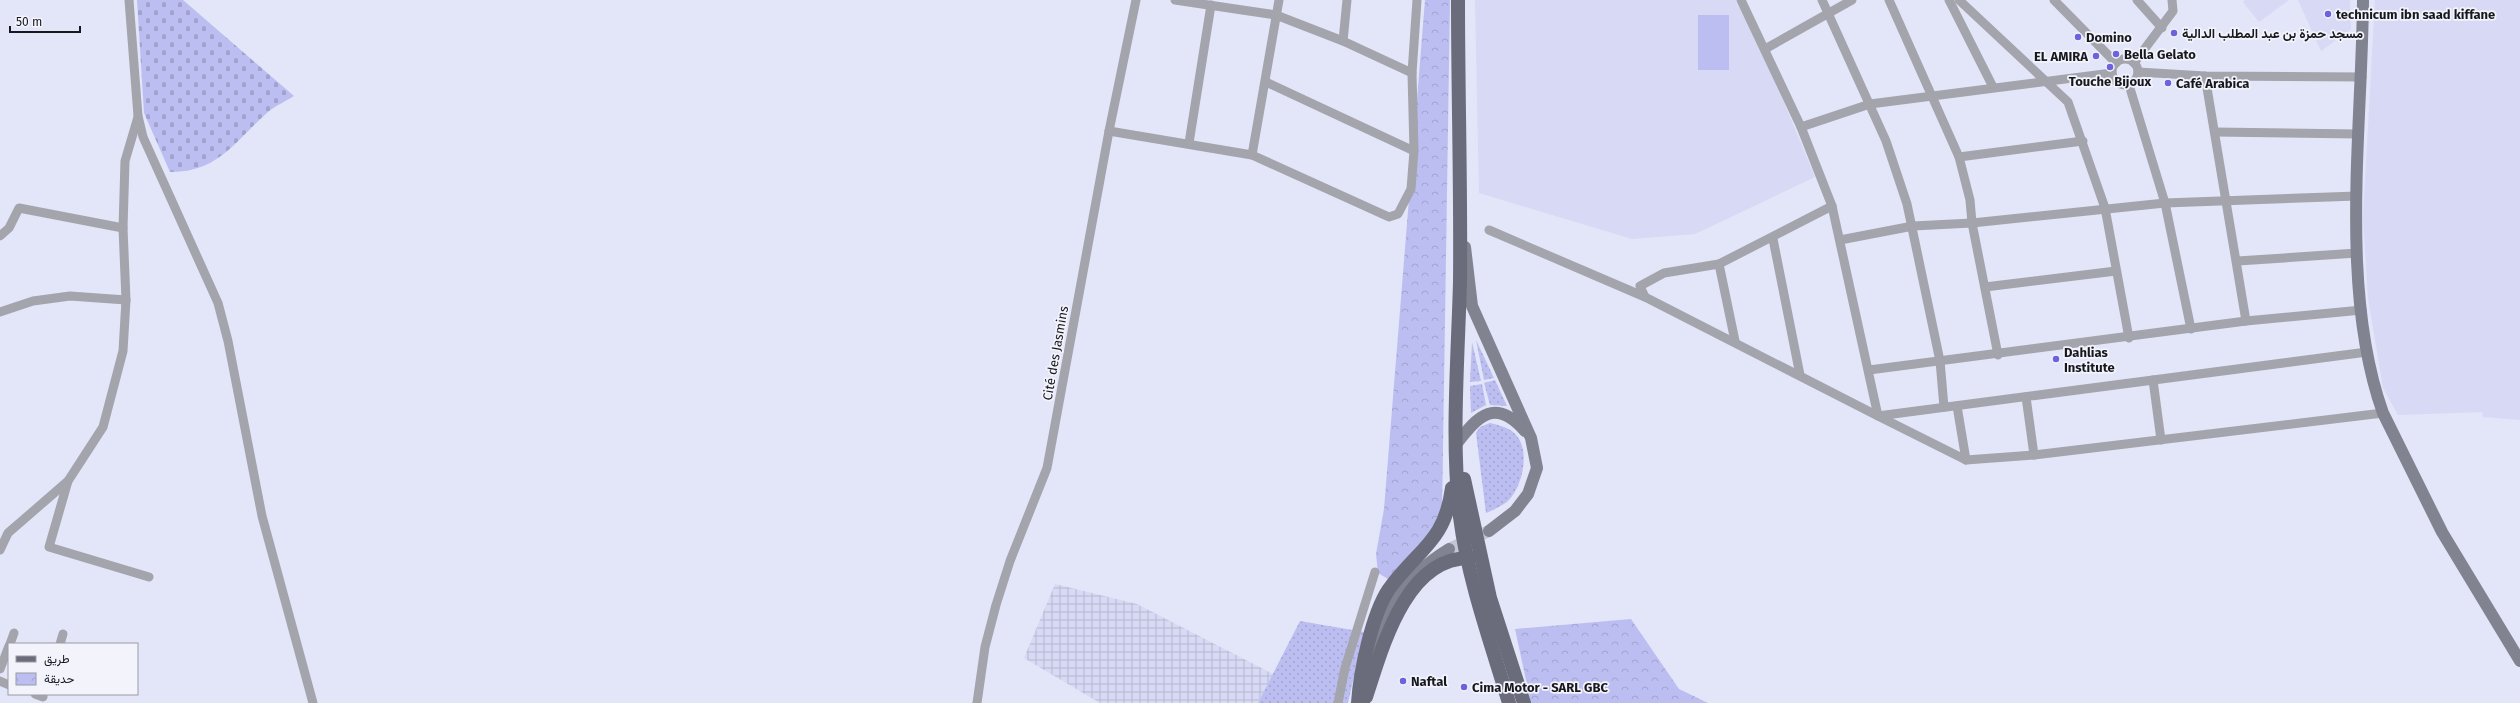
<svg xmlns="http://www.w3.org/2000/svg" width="2520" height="703" font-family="'Fira Sans',Vazirmatn,sans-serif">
<defs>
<pattern id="industrial-grid" width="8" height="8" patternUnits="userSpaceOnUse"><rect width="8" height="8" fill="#d7d9f5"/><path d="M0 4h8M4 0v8" fill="none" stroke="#b8bad2"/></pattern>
<pattern id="grass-dots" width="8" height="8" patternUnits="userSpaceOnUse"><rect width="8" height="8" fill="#bcbef1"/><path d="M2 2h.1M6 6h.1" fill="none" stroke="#a1a3ce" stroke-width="1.8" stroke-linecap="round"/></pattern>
<pattern id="cemetery-stones" width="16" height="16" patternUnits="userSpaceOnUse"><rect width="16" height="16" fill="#bcbef1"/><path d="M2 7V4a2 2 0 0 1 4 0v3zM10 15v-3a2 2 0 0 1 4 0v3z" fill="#a1a3ce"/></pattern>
<pattern id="park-crowns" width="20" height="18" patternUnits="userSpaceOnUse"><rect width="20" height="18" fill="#bcbef1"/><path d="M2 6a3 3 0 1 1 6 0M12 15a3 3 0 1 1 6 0" fill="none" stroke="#a1a3ce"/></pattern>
</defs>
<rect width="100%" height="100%" fill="#e3e5f9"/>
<g fill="#d7d9f5">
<path d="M1475,0H1735L1762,50L1815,177L1695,234L1632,239L1479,193Z"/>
<path d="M2245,0H2289L2259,22L2243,2Z"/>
<path d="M2298,0H2350L2351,29L2321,51Z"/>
<path d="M2375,0H2520V420L2483,417L2482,412L2398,415L2383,388L2368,298L2363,218Z"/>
</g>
<path fill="url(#industrial-grid)" d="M1055,584L1137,604L1273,674L1258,703H1100L1024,658Z"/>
<g fill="url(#grass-dots)">
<path d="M1476,340L1494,378L1484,380Z"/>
<path d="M1472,342L1481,381L1470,382Z"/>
<path d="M1495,380L1507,406L1490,405L1484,383Z"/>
<path d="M1482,384L1486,405L1471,413L1470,386Z"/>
<path d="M1490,423C1498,425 1507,427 1513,432C1532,447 1523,486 1508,501C1502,506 1493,510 1486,513L1476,433L1480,427Z"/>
<path d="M1300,621L1364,632L1348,703H1258Z"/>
</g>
<path fill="url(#cemetery-stones)" d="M137,0H183L294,96C286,101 275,106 268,112C234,142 219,172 170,172L144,113Z"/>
<g fill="url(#park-crowns)">
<path d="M1425,0H1450L1442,513L1431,534L1388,579L1378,573L1376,554L1384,509Z"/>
<path d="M1631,619L1679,689L1708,703H1531L1515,629Z"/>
</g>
<rect fill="#bcbef1" x="1698" y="15" width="31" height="55"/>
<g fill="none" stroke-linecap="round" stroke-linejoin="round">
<path stroke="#c4c6d8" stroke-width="12" stroke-dasharray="12 6" stroke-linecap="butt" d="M1449,549L1489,531"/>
<g stroke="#a3a4ac" stroke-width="9">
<path d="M129,0L138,116L143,137L218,303L228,341L262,516L313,703"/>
<path d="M1175,0L1276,15L1343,41L1412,73"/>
<path d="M1741,0L1801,127L1832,206L1878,416L1966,460L2034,455L2383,413"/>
<path d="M1822,0L1886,141L1907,204L1940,361L1944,407"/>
<path d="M1889,0L1959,157L1970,200L1972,223L1998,355"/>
<path d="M1949,0L1993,87"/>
<path d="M1959,0L2068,102L2105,208L2129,338"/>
<path d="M2054,0L2116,63"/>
<path d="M2137,0L2162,28"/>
<path d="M1343,41L1347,0"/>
<path d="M1765,49L1852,0"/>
<circle cx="2125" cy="72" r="13"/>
<path d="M2134,63L2173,11L2172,0"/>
<path d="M2138,72L2205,76L2362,77"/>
<path d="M2205,76L2246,321"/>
<path d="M1266,82L1414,151"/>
<path d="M2129,85L2165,203L2191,329"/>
<path d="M138,117L125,161L123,228L126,300L123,351L103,427L68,481L49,547L149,577"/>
<path d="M1801,127L1870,104L2112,73"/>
<path d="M1109,131L1252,155L1389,217L1398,214L1411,189L1414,151L1412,73L1417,0"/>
<path d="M2215,132L2358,134"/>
<path d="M1189,143L1211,5"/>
<path d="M1252,155L1279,0"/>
<path d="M1959,157L2083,141"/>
<path d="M1489,230L1645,297L1878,416L2367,352"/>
<path d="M0,236L9,228L19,208L123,228"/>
<path d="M1773,239L1800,375"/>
<path d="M1840,240L1913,226L1972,223L2165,203L2357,196"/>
<path d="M2238,261L2357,253"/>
<path d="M1719,264L1735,341"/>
<path d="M1985,287L2116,271"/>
<path d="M1645,297L1640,286L1664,273L1719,264L1832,206"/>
<path d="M0,312L33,301L70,296L126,300"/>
<path d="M1869,370L2246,321L2362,310"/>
<path d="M2153,380L2161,440"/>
<path d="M2026,397L2034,455"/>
<path d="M1957,406L1966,460"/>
<path d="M0,550L8,533L68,481"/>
<path d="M10,644L14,633"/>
<path d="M60,644L63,634"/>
<path d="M0,669L9,646"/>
<path d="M0,681L9,685"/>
<path d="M35,694L43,697V694"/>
<path d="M977,703L985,647L996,605L1010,561L1047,468L1109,131L1136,0"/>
<path d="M1338,703L1345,668L1375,572"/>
</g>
<g stroke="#828390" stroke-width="12">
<path d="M2363,0C2362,130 2339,290 2383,413L2442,532L2520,661"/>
<path d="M1465,247L1472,306L1531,438L1537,468L1528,494L1515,511L1489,531"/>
<path d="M1457,443C1478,416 1495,397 1525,431"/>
<path d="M1370,667C1384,612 1400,579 1449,549"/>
</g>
<g stroke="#6b6c7b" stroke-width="14">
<path d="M1458,0C1458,94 1461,188 1460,282C1458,357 1451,442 1460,517C1468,580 1491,643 1509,703"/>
<path d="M1464,479L1490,598L1524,703"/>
<path d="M1366,697C1382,649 1405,558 1469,558"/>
<path d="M1358,703C1360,672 1372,614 1389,589C1418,549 1445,542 1452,488"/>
</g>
</g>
<g fill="#6b62dc" stroke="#f3f3fb" stroke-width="1.5">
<circle cx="2328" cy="14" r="4"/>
<circle cx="2174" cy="33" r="4"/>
<circle cx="2078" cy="37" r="4"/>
<circle cx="2116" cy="54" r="4"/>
<circle cx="2096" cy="56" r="4"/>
<circle cx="2110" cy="67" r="4"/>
<circle cx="2168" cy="83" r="4"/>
<circle cx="2056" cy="359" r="4"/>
<circle cx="1403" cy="681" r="4"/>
<circle cx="1464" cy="687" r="4"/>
</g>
<g text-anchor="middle" stroke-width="3.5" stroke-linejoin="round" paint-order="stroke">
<g font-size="13" font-weight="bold" fill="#17171e" stroke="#f3f3fb" text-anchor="start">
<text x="2336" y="19">technicum ibn saad kiffane</text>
<text x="2182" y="38">مسجد حمزة بن عبد المطلب الدالية</text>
<text x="2086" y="42">Domino</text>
<text x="2124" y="59">Bella Gelato</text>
<text x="2088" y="61" text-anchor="end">EL AMIRA</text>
<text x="2110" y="86" text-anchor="middle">Touche Bijoux</text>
<text x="2176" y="88">Café Arabica</text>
<text x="2064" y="357">Dahlias<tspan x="2064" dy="15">Institute</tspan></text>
<text x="1411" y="686">Naftal</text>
<text x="1472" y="692">Cima Motor - SARL GBC</text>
</g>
<g font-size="13" fill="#17171e" stroke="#f3f3fb">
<text transform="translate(1055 353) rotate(-80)" y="5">Cité des Jasmins</text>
</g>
</g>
<rect x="8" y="643" width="130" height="52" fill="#f3f3fb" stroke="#9b9ba3"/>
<rect x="16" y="656" width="20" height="6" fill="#6b6c7b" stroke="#9b9ba3"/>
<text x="44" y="663" font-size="12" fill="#17171e">طريق</text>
<rect x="16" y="673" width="20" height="12" fill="url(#park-crowns)" stroke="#9b9ba3"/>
<text x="44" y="683" font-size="12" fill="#17171e">حديقة</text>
<path d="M10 26v6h70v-6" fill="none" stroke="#17171e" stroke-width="2"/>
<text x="16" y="26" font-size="12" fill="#17171e" stroke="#f3f3fb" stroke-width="3" paint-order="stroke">50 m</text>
</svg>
